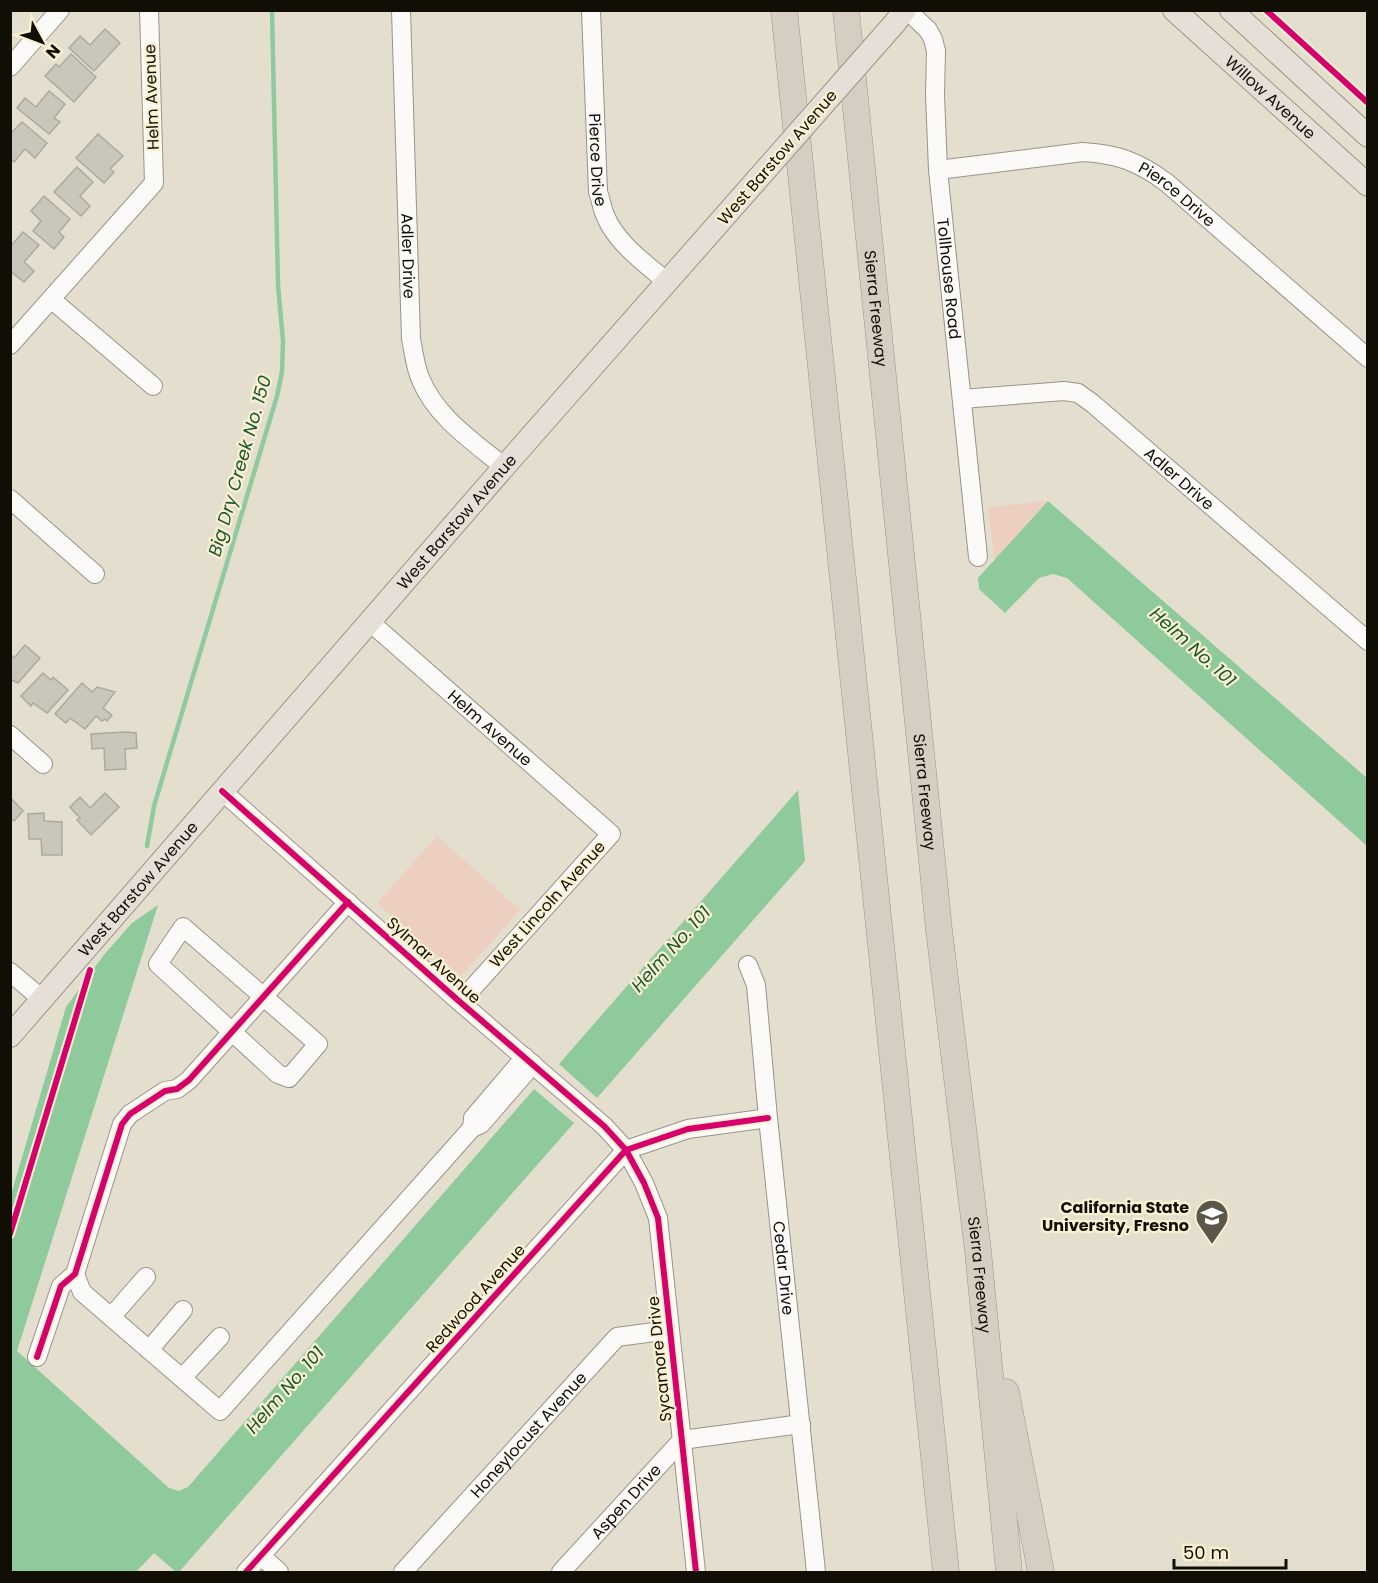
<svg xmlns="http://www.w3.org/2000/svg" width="1378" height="1583" font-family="Poppins,sans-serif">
<rect width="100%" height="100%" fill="#e4dece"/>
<g fill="#edcfc2">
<path d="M1048,501L994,561L988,507Z"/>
<path d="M437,836L520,910L464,973L459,975L377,903Z"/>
</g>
<g fill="#8fca9c">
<path d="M1048,501L1367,778V846L1067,578L1053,574L1039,578L1005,613L979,589L978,578Z"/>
<path d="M798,790L805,861L597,1098L559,1064Z"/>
<path d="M158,905L17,1351L169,1488L179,1491L188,1487L534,1089L574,1123L179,1572H176L154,1553L136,1572H11V1195L66,1007L103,956L132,923Z"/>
</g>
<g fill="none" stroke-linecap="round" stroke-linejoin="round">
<path stroke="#8fca9c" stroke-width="4.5" d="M147,846L154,806L277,396L282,372L283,341L278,285L272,10"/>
</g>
<g fill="#c8c7ba" stroke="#abaa9e" stroke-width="1.5">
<path d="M105,29L120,43L94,71L69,48L80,36L90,45Z"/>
<path d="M71,54L96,77L74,102L45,76L56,64L59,67Z"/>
<path d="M49,91L65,104L54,118L60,122L49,134L17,108L25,98L36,107Z"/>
<path d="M22,122L47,143L35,158L25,149L14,162L10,159V134Z"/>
<path d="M98,134L123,156L110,169L114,172L104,183L76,158Z"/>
<path d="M77,167L93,182L80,196L90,206L81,216L54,192Z"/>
<path d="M44,196L70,219L59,232L64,237L54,249L33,231L41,221L31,211Z"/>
<path d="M23,232L39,245L24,262L34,271L24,282L10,271V247Z"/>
<path d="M25,645L40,658L18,683L10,679V654L14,658Z"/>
<path d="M43,673L51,680L53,677L68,690L47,713L33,703L31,706L21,696Z"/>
<path d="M82,683L92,692L97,687L115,692L103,708L112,715L107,721L105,719L102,721L96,716L85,729L70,718L66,723L55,714Z"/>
<path d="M125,732L136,733L137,748L125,749L126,769L105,770L104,748L92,749L91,734Z"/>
<path d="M105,793L119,807L91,835L77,820L80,818L70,807L80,797L90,808Z"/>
<path d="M10,797L23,811L14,821L10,817Z"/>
<path d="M44,813V821L62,822V855H42L41,839H29L28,814Z"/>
</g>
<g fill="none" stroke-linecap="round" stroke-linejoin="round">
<defs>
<g id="minor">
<path id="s1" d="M401,10L411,339C414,353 415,367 421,380C436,417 474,442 504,467"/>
<path id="s2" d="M591,10L598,192C601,200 602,208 605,215C616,243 645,263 667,282"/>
<path id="s3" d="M907,10L928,30L933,39L936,51L935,95L938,170L978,557"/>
<path d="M10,67L60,10"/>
<path id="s4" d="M938,170L1083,152C1118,154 1139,162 1167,183L1368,358"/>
<path d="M51,299L153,386"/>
<path d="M10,345L154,183L149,10"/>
<path id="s5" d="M962,399L1064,391L1078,393L1092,403L1368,641"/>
<path d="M10,499L95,574"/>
<path id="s6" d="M370,622L611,834L460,1002"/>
<path d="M10,735L43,764"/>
<path d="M222,791L460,1002L604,1126L626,1150L644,1183L658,1218L696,1572"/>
<path d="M183,927L318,1044L289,1078L278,1074L158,964Z"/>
<path id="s7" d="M748,965L756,985L768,1118L816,1572"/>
<path d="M10,972L42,999"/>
<path d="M525,1057L473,1118L472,1128L481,1124L533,1064"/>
<path d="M75,1274L82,1292L220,1411L472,1128"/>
<path d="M111,1317L146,1277"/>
<path d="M149,1350L183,1310"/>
<path d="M37,1357L61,1286L75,1274L122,1124L130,1114L165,1091L177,1089L189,1080L348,902"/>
<path d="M182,1378L220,1337"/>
<path d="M261,1556L279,1572"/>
<path d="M246,1572L626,1150L688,1129L768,1118"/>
<path id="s8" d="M403,1572L617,1337L669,1330"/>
<path id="s9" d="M561,1572L682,1440L801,1424"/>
</g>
<g id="major">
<path id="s10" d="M1174,10L1368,185"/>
<path d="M1231,10L1368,136"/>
<path d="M894,24L905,10"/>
<path id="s11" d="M10,1036L504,467L754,183"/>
</g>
<g id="highway">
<path d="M784,10L946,1572"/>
<path id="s12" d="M846,10L939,930L978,1251L1009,1572"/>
<path d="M1006,1392L1041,1572"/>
</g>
</defs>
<use href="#minor" stroke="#999488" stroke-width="20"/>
<use href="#major" stroke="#9e9383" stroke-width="24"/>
<use href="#highway" stroke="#9e9383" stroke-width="27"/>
<use href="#minor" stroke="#fbfaf8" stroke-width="18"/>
<use href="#major" stroke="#e5dfd8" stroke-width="22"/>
<use href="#highway" stroke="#d7cec3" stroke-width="26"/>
<defs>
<path id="major-bridge" d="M754,183L894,24"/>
</defs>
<use href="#major-bridge" stroke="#9e9383" stroke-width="24" stroke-linecap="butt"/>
<use href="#major-bridge" stroke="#e5dfd8" stroke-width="22"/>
<defs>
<g id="cycleway">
<path d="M1266,10L1368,103"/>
<path d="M222,791L460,1002L604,1126L626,1150L644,1183L658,1218L696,1572"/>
<path d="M10,1234L90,970"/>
<path d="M37,1357L61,1286L75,1274L122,1124L130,1114L165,1091L177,1089L189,1080L348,902"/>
<path d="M246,1572L626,1150L688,1129L768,1118"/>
</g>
</defs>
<use href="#cycleway" stroke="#fbf1d2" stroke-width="10"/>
<use href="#cycleway" stroke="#d6006c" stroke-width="6"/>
</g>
<defs>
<symbol id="university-pin" viewBox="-11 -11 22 30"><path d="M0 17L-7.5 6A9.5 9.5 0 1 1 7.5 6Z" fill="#5b574b" stroke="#fbf1d2"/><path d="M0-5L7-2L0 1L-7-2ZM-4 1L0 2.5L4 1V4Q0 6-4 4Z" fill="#fff"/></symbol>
</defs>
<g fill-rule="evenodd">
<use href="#university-pin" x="1193" y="1197" width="38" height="52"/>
</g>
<g text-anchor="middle" stroke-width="4.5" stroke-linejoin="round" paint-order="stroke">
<g font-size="16" fill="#110e05" stroke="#fbf1d2">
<text transform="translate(151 97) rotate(-92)" y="6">Helm Avenue</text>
<text dy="6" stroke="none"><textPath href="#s10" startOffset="130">Willow Avenue</textPath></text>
<text transform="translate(777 157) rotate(-49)" y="6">West Barstow Avenue</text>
<text dy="6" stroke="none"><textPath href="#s2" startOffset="150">Pierce Drive</textPath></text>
<text dy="6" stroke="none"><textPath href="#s4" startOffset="252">Pierce Drive</textPath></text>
<text dy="6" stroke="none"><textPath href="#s1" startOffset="246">Adler Drive</textPath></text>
<text dy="6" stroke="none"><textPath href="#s3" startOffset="280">Tollhouse Road</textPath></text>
<text dy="6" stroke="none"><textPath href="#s12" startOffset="300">Sierra Freeway</textPath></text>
<text dy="6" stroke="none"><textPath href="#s5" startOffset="249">Adler Drive</textPath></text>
<text dy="6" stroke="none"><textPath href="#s11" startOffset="681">West Barstow Avenue</textPath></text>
<text dy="6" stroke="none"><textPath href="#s6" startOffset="160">Helm Avenue</textPath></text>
<text dy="6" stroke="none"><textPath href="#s12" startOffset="786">Sierra Freeway</textPath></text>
<text dy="6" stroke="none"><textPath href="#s11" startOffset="195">West Barstow Avenue</textPath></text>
<text transform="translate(547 904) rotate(-48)" y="6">West Lincoln Avenue</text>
<text transform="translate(434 960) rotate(42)" y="6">Sylmar Avenue</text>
<text dy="6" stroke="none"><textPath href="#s7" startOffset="306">Cedar Drive</textPath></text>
<text dy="6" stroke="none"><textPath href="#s12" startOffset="1272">Sierra Freeway</textPath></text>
<text transform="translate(475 1298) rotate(-48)" y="6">Redwood Avenue</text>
<text transform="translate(659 1359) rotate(-96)" y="6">Sycamore Drive</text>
<text dy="6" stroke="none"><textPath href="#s8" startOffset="186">Honeylocust Avenue</textPath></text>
<text dy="6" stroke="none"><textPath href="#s9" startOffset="96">Aspen Drive</textPath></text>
</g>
<g font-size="16" font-weight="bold" fill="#110e05" stroke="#fbf1d2" text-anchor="end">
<text x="1189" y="1213">California State<tspan x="1189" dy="18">University, Fresno</tspan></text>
</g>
<g font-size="18" font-style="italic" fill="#175730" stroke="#fbf1d2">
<text transform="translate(240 466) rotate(-74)" y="6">Big Dry Creek No. 150</text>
<text transform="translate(1193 647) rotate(42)" y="6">Helm No. 101</text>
<text transform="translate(671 949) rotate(-48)" y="6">Helm No. 101</text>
<text transform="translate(285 1390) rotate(-49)" y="6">Helm No. 101</text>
</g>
</g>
<rect width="1378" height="1583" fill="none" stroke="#110e05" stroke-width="24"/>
<g transform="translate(42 42) rotate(131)" stroke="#fbf1d2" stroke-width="4.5" paint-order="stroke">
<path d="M0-4.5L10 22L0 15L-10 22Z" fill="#110e05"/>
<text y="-9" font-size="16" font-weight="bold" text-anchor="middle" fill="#110e05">N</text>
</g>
<path d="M1174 1559v9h112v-9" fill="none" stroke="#110e05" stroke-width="3"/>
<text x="1183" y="1559" font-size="18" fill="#110e05" stroke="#fbf1d2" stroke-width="4.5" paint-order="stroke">50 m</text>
</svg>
